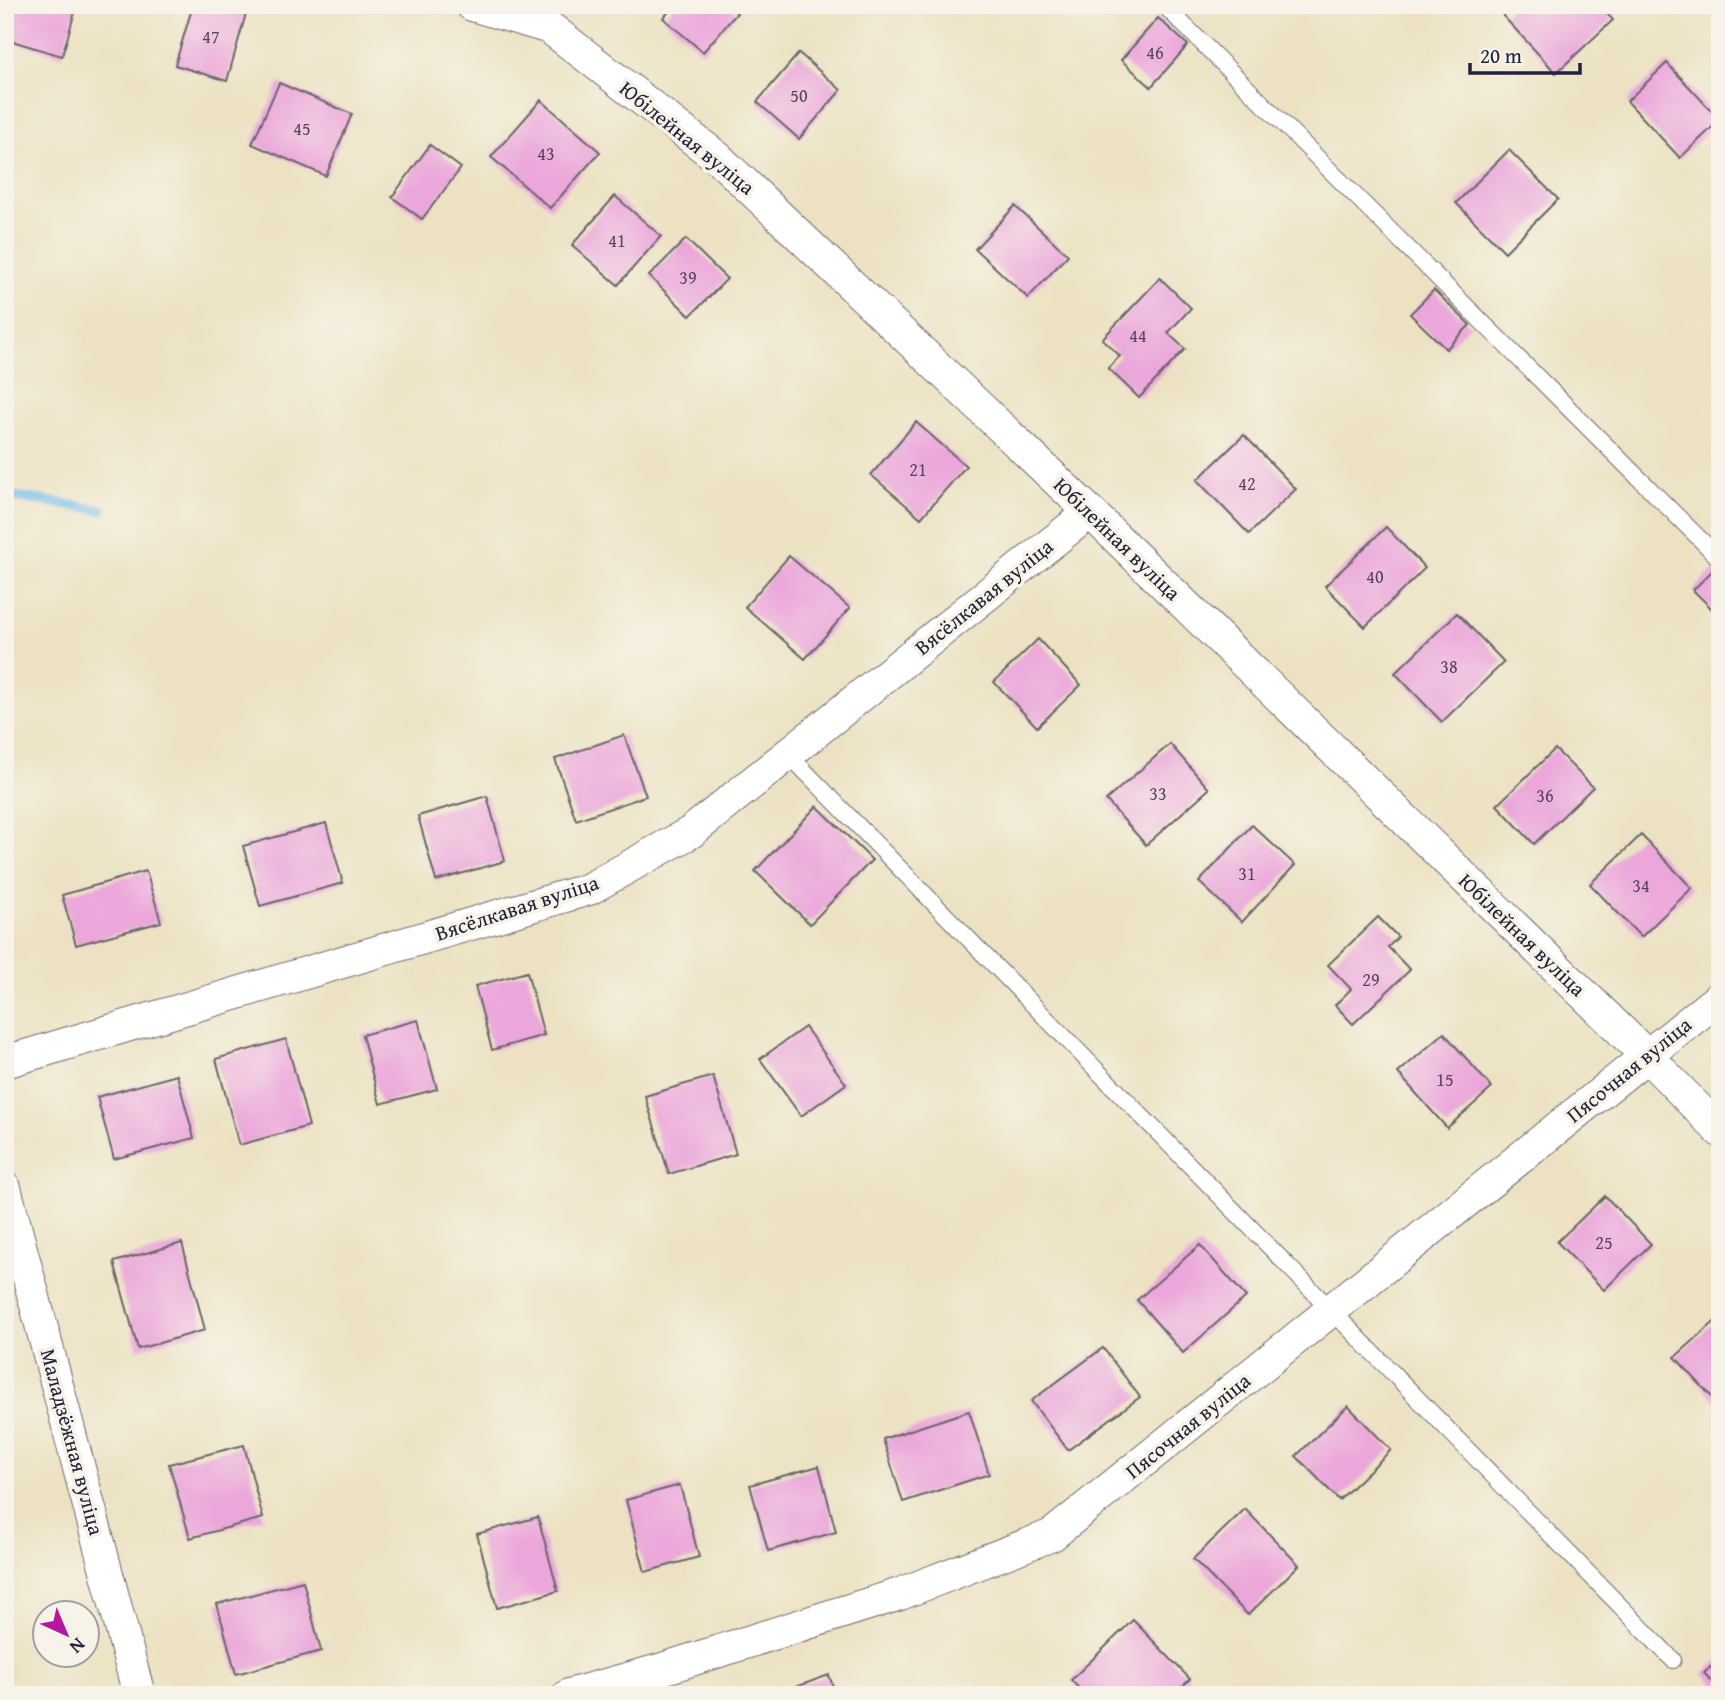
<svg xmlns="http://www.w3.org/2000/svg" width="1725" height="1700" font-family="'Gentium Book Plus',serif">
<rect width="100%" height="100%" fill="#f7f3e8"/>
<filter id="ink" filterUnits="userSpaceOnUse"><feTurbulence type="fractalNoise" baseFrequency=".0143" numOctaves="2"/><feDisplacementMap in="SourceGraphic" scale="14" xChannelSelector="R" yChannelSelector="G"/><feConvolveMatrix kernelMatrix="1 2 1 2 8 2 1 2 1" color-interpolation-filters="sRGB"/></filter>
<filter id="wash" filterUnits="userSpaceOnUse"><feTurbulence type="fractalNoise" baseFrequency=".00686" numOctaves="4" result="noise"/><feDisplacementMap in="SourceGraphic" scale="28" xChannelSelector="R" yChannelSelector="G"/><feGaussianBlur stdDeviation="1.57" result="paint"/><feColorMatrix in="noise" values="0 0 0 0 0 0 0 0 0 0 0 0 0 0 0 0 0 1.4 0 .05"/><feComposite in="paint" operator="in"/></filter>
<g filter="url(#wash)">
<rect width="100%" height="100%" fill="#ece2c3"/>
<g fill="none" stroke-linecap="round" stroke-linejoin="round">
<path stroke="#70bbe9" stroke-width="10" d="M5,495L102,510"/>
</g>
<g id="blocks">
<g fill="#eba6da">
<path d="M9,5H77L62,56L5,39V17Z"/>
<path d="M193,5H232L247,10L227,81L175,65Z"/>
<path d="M675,5H728L737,13L703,52L663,18Z"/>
<path d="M1514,5H1599L1613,20L1556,73L1503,16Z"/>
<path d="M1158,18L1188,45L1151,87L1121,60Z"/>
<path d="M799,53L841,90L799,139L757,102Z"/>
<path d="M1667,63L1720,120L1680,158L1627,101Z"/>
<path d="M279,83L352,114L326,176L252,144Z"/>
<path d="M541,100L600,152L550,208L491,157Z"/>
<path d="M430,145L461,168L422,219L392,197Z"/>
<path d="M1509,150L1558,199L1505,252L1456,203Z"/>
<path d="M615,196L661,236L618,285L572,245Z"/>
<path d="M1015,206L1068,255L1028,298L975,249Z"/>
<path d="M686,239L727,279L690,316L649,276Z"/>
<path d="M1160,278L1191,308L1168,333L1185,349L1139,398L1108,368L1120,356L1102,339Z"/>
<path d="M1434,290L1470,325L1446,349L1410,314Z"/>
<path d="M916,422L966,466L921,518L871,475Z"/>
<path d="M1244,435L1296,489L1249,534L1197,480Z"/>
<path d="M1386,527L1425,568L1365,627L1325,586Z"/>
<path d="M789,556L850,608L805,659L745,607Z"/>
<path d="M1714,569L1720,576V617L1693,590Z"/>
<path d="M1457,613L1504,662L1442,722L1395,673Z"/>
<path d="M1038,639L1081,685L1037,727L994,682Z"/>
<path d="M624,735L646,796L576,820L555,759Z"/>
<path d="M1170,744L1209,789L1146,845L1106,800Z"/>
<path d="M1555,749L1593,787L1534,844L1497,805Z"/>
<path d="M487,796L505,861L436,881L418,816Z"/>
<path d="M817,806L872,860L810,924L755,871Z"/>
<path d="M326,823L343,883L260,906L243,846Z"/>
<path d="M1252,825L1295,865L1242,922L1199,882Z"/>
<path d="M1641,835L1692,888L1641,937L1590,884Z"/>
<path d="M146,871L161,922L76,945L62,895Z"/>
<path d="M1378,917L1398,937L1388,947L1410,970L1353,1024L1335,1005L1351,989L1328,965Z"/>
<path d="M527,972L544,1035L492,1050L475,986Z"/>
<path d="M418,1020L437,1089L380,1104L362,1035Z"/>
<path d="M805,1027L846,1084L801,1116L760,1059Z"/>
<path d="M1444,1033L1492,1088L1447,1128L1398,1073Z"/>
<path d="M286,1039L309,1126L239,1145L216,1059Z"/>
<path d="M177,1075L194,1138L114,1159L97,1097Z"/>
<path d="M713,1076L736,1154L669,1174L645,1096Z"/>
<path d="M1605,1196L1651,1244L1604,1290L1557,1242Z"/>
<path d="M182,1243L205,1330L138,1349L114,1262Z"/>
<path d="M1200,1245L1246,1297L1183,1353L1137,1300Z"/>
<path d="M1720,1317V1406L1675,1357Z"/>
<path d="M1103,1348L1140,1397L1068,1450L1031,1401Z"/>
<path d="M1348,1406L1391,1450L1339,1500L1296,1456Z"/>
<path d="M969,1411L989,1474L903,1502L883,1439Z"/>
<path d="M244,1445L263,1518L190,1538L169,1464Z"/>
<path d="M819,1466L836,1532L768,1551L750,1485Z"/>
<path d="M680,1485L699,1557L645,1572L626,1500Z"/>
<path d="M1245,1509L1299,1565L1248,1615L1193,1559Z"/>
<path d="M538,1517L558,1591L497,1608L477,1534Z"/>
<path d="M303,1581L321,1651L236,1674L217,1604Z"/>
<path d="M1133,1620L1190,1679L1174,1695H1085L1071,1680Z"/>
<path d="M1720,1659V1690L1704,1673Z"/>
<path d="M829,1675L836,1695H776V1694Z"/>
</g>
</g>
</g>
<g filter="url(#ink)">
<use href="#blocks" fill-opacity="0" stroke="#69656b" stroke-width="2"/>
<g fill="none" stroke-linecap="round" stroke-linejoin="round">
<defs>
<g id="service">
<path d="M1164,5L1720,559"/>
<path d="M788,754L1673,1660"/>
</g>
<g id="minor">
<path d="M472,5L550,28L718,158L1090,512L1647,1056L1720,1131"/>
<path d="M5,1062L589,889L691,832L1090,512"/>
<path d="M5,1188L139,1695"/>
<path d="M569,1695L656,1671L900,1594L1052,1535L1720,997"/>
</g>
</defs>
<use href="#service" stroke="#69656b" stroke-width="18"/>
<use href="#minor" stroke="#69656b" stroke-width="34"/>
<use href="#service" stroke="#fff" stroke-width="16"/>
<use href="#minor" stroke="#fff" stroke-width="32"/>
</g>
</g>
<g text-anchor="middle" stroke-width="7" stroke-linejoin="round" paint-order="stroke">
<g font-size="18" fill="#544363">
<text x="211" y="43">47</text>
<text x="1155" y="59">46</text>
<text x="799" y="102">50</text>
<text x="302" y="135">45</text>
<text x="546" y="160">43</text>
<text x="617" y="247">41</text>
<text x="688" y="284">39</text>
<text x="1138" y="342">44</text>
<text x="918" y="476">21</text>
<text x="1247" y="490">42</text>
<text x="1375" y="583">40</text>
<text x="1449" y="673">38</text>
<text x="1158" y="800">33</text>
<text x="1545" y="802">36</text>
<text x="1247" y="880">31</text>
<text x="1641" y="892">34</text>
<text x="1371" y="986">29</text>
<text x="1445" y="1086">15</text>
<text x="1604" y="1249">25</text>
</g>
<g font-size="21" fill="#22223b" stroke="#f7f3e8">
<text transform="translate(687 138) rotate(39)" y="7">Юбілейная вуліца</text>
<text transform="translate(1117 539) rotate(44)" y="7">Юбілейная вуліца</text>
<text transform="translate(984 597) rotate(-39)" y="7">Вясёлкавая вуліца</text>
<text transform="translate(517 908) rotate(-18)" y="7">Вясёлкавая вуліца</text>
<text transform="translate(1522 935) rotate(44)" y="7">Юбілейная вуліца</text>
<text transform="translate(1629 1070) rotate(-39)" y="7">Пясочная вуліца</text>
<text transform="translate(1188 1426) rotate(-39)" y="7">Пясочная вуліца</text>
<text transform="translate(72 1442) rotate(75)" y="7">Маладзёжная вуліца</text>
</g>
</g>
<rect width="1725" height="1700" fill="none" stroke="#f7f3e8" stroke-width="28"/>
<g transform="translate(66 1634) rotate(136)"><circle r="33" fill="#f7f3e8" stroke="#a29fa3" stroke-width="2"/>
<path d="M0-5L12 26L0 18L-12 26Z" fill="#b5179e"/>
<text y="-10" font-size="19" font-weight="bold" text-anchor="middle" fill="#22223b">N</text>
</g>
<path d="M1470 63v10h110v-10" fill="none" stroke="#22223b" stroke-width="3.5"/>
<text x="1480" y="63" font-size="21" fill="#22223b" stroke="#f7f3e8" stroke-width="5" paint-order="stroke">20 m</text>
</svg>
